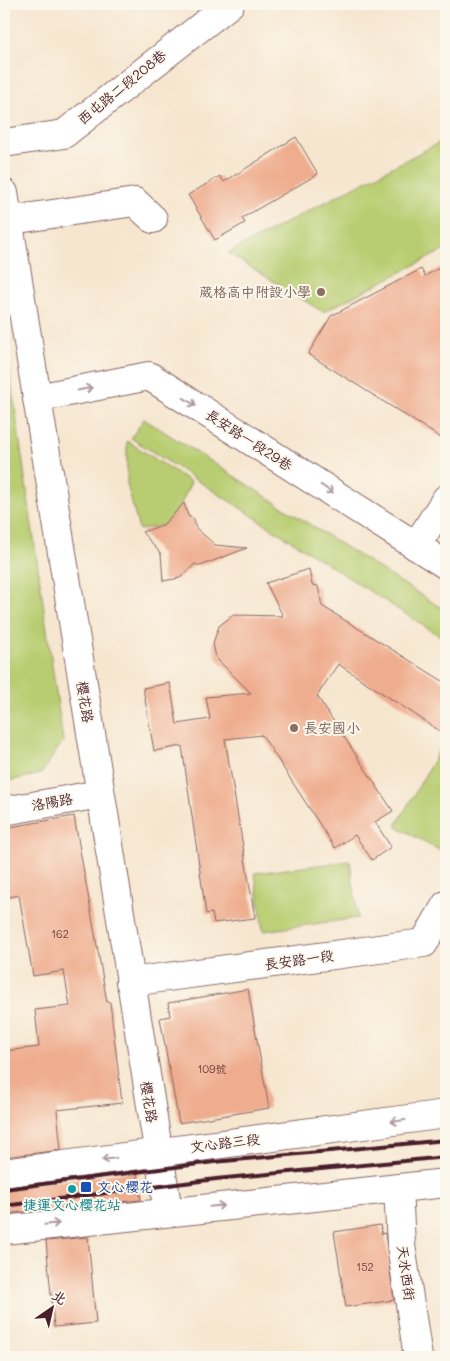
<svg xmlns="http://www.w3.org/2000/svg" width="450" height="1361" font-family="Mali,'LXGW WenKai TC',sans-serif">
<rect width="100%" height="100%" fill="#fbf7ec"/>
<filter id="ink" filterUnits="userSpaceOnUse"><feTurbulence type="fractalNoise" baseFrequency=".02" numOctaves="2"/><feDisplacementMap in="SourceGraphic" scale="10" xChannelSelector="R" yChannelSelector="G"/><feConvolveMatrix kernelMatrix="1 2 1 2 8 2 1 2 1" color-interpolation-filters="sRGB"/></filter>
<filter id="wash" filterUnits="userSpaceOnUse"><feTurbulence type="fractalNoise" baseFrequency=".0096" numOctaves="4" result="noise"/><feDisplacementMap in="SourceGraphic" scale="20" xChannelSelector="R" yChannelSelector="G"/><feGaussianBlur stdDeviation="1.12" result="paint"/><feColorMatrix in="noise" values="0 0 0 0 0 0 0 0 0 0 0 0 0 0 0 0 0 1.4 0 .05"/><feComposite in="paint" operator="in"/></filter>
<g filter="url(#wash)">
<rect width="100%" height="100%" fill="#f6e6cf"/>
<g fill="#b8cd71" stroke="#81764e">
<path d="M446,139V249L323,312L228,253Z"/>
<path d="M4,332L63,741L41,774L4,782Z"/>
<path d="M144,419L446,611V640L131,438Z"/>
<path d="M127,441L191,482L179,508L163,525L139,530L127,484Z"/>
<path d="M441,747L446,750V842L441,851L396,826Z"/>
<path d="M350,861L358,918L263,931L255,873Z"/>
</g>
<g id="blocks">
<g fill="#efad8f">
<path d="M296,137L318,174L242,218L245,223L215,240L188,195L220,176L224,182Z"/>
<path d="M446,264V441L308,354L331,316L421,269L425,276Z"/>
<path d="M184,503L188,516L194,519L196,528L215,545L247,548L200,566L195,564L180,578L163,581L161,554L142,532L163,525Z"/>
<path d="M309,569L312,585L318,586L322,606L446,683V735L338,664L317,696L393,811L375,822L391,847L372,860L355,835L335,848L262,735L225,739L255,918L214,923L212,913L206,914L182,746L154,751L143,688L170,683L177,724L210,719L206,697L251,693L216,658L213,643L219,626L233,615L283,616L266,583Z"/>
<path d="M74,816L107,1002H110L122,1103L57,1110L61,1150L4,1157V1051L39,1047L35,1010L70,1006L64,971L33,976L19,895L4,898V828Z"/>
<path d="M248,989L269,1108L179,1123L160,1018L170,1016L168,1003Z"/>
<path d="M137,1171L141,1200L4,1214V1188Z"/>
<path d="M380,1225L382,1234L385,1233L394,1300L346,1307L334,1232Z"/>
<path d="M88,1237L96,1323L54,1327L46,1241Z"/>
</g>
</g>
</g>
<g filter="url(#ink)">
<use href="#blocks" fill-opacity="0" stroke="#866564" stroke-width="1"/>
<g fill="none" stroke-linecap="round" stroke-linejoin="round">
<defs>
<g id="minor">
<path d="M4,143L64,134L230,4"/>
<path d="M4,193L168,1211"/>
<path d="M4,221L135,202L153,219"/>
<path d="M37,398L149,376L446,565"/>
<path d="M416,546L446,499"/>
<path d="M4,811L100,794"/>
<path d="M130,982L424,943L446,905"/>
<path d="M398,1188L401,1245L418,1357"/>
</g>
<g id="major">
<path d="M4,1173L446,1114"/>
<path d="M4,1230L446,1183"/>
</g>
</defs>
<use href="#minor" stroke="#866564" stroke-width="30"/>
<use href="#major" stroke="#866564" stroke-width="30"/>
<use href="#minor" stroke="#fff" stroke-width="28"/>
<use href="#major" stroke="#fff" stroke-width="28"/>
<g stroke="#4a1f2b" stroke-width="4">
<path d="M4,1189L214,1162L446,1140"/>
<path d="M4,1206L216,1179L446,1157"/>
</g>
</g>
<defs><path id="oneway-shaft" d="M-6 0H5M1.5-3L5.5 0L1.5 3" fill="none" stroke-width="1.6" stroke-linecap="round" stroke-linejoin="round" transform="scale(1.25)"/></defs>
<g stroke="#ae9aa0">
<use href="#oneway-shaft" transform="translate(85 389) rotate(-11)"/>
<use href="#oneway-shaft" transform="translate(190 402) rotate(33)"/>
<use href="#oneway-shaft" transform="translate(327 489) rotate(33)"/>
<use href="#oneway-shaft" transform="translate(398 1121) rotate(173)"/>
<use href="#oneway-shaft" transform="translate(109 1159) rotate(172)"/>
<use href="#oneway-shaft" transform="translate(217 1206) rotate(-6)"/>
<use href="#oneway-shaft" transform="translate(52 1224) rotate(-6)"/>
</g>
</g>
<g fill="#8d6e63" stroke="#fbf7ec" stroke-width="2">
<circle cx="321" cy="292" r="5"/>
<circle cx="294" cy="728" r="5"/>
</g>
<rect fill="#1a4fb4" stroke="#fbf7ec" stroke-width="2" x="80" y="1181" width="12" height="12" rx="2.5"/>
<circle fill="#0f9aa8" stroke="#fbf7ec" stroke-width="2" cx="72" cy="1189" r="5"/>
<g text-anchor="middle" stroke-width="4" stroke-linejoin="round" paint-order="stroke">
<g font-size="11" fill="#734244">
<text x="60" y="938">162</text>
<text x="212" y="1073">109號</text>
<text x="365" y="1271">152</text>
</g>
<g font-size="14" fill="#4a1f2b" stroke="#fbf7ec">
<text transform="translate(122 87) rotate(-39)" y="5">西屯路二段208巷</text>
<text transform="translate(249 440) rotate(33)" y="5">長安路一段29巷</text>
<text transform="translate(85 702) rotate(81)" y="5">櫻花路</text>
<text transform="translate(52 802) rotate(-10)" y="5">洛陽路</text>
<text transform="translate(299 960) rotate(-8)" y="5">長安路一段</text>
<text transform="translate(149 1102) rotate(81)" y="5">櫻花路</text>
<text transform="translate(225 1143) rotate(-7)" y="5">文心路三段</text>
<text transform="translate(406 1273) rotate(82)" y="5">天水西街</text>
</g>
<g font-size="14" fill="#785e54" stroke="#fbf7ec" text-anchor="end">
<text x="311" y="297">葳格高中附設小學</text>
<text x="304" y="733" text-anchor="start">長安國小</text>
</g>
<g font-size="14" fill="#164399" stroke="#fbf7ec" text-anchor="start">
<text x="97" y="1192">文心櫻花</text>
</g>
<g font-size="14" fill="#0d838f" stroke="#fbf7ec">
<text x="72" y="1210">捷運文心櫻花站</text>
</g>
</g>
<rect width="450" height="1361" fill="none" stroke="#fbf7ec" stroke-width="20"/>
<g transform="translate(52 1308) rotate(34)" stroke="#fbf7ec" stroke-width="4" paint-order="stroke">
<path d="M0-4L9 19L0 12L-9 19Z" fill="#4a1f2b"/>
<text y="-8" font-size="14" font-weight="bold" text-anchor="middle" fill="#4a1f2b">北</text>
</g>
</svg>
